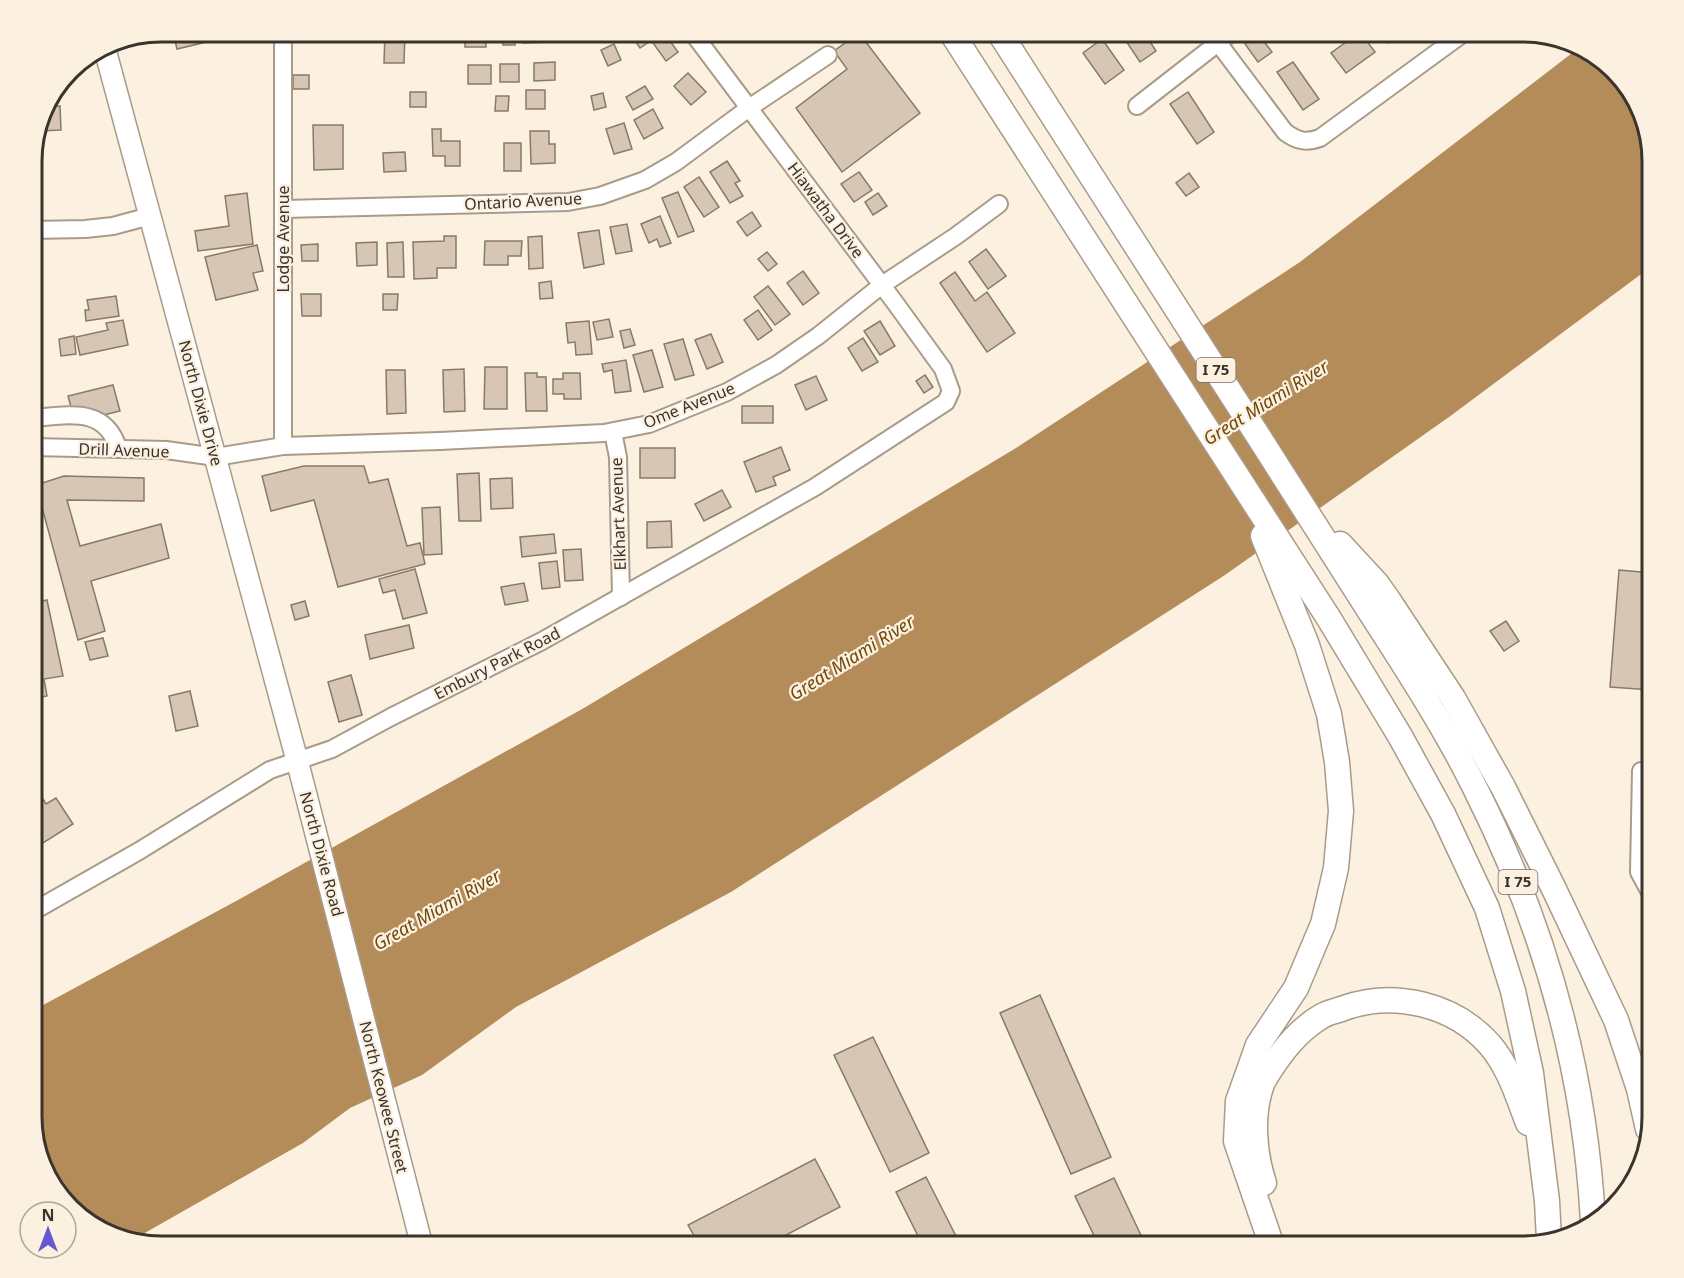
<svg xmlns="http://www.w3.org/2000/svg" width="1684" height="1278" font-family="'Noto Sans',sans-serif">
<rect width="100%" height="100%" fill="#fcf0e0"/>
<path fill="#b38c5a" d="M1576,50L1602,59L1639,104L1652,161V266L1449,417L1225,575L731,892L516,1007L422,1075L350,1108L303,1143L136,1238L82,1219L45,1174L32,1125V1011L238,900L584,708L1016,448L1300,262Z"/>
<g fill="#d6c6b3" stroke="#887a68" stroke-width="1.5">
<path d="M173,32H249L177,49Z"/>
<rect x="297" y="32" width="26" height="7"/>
<path d="M385,32H405L404,63H384Z"/>
<rect x="411" y="32" width="29" height="5"/>
<path d="M465,32H485L486,47H465Z"/>
<path d="M495,32H514L515,45H503V40H495Z"/>
<path d="M523,32H549V42L523,43Z"/>
<path d="M629,32H664L640,48Z"/>
<path d="M795,32H808L799,37Z"/>
<path d="M1120,32H1144L1156,51L1140,62Z"/>
<path d="M1360,32L1375,52L1346,73L1331,53Z"/>
<path d="M1380,32H1403L1388,43Z"/>
<path d="M859,33L920,113L842,172L796,108L847,69L834,51Z"/>
<path d="M665,34L678,52L666,61L653,43Z"/>
<path d="M1258,34L1272,52L1258,62L1245,44Z"/>
<path d="M1102,39L1124,70L1105,84L1083,53Z"/>
<path d="M614,44L621,60L608,66L601,50Z"/>
<path d="M555,62V80L534,81V63Z"/>
<path d="M1293,62L1319,99L1303,110L1277,72Z"/>
<rect x="500" y="64" width="19" height="18"/>
<rect x="468" y="65" width="23" height="19"/>
<path d="M688,73L706,92L691,105L674,86Z"/>
<rect x="293" y="75" width="16" height="14"/>
<path d="M645,86L653,99L633,110L626,97Z"/>
<rect x="526" y="90" width="19" height="19"/>
<rect x="410" y="92" width="16" height="15"/>
<path d="M1188,92L1214,132L1197,144L1170,104Z"/>
<path d="M603,93L606,107L594,110L591,96Z"/>
<path d="M496,96H509L508,111H495Z"/>
<path d="M60,106L61,130L38,131L44,107Z"/>
<path d="M653,109L663,128L644,139L634,120Z"/>
<path d="M624,123L632,149L614,154L606,129Z"/>
<path d="M313,125H343V169L314,170Z"/>
<path d="M432,129H441V141H460V166H445V156H433Z"/>
<path d="M530,131H549V144H555V163L531,164Z"/>
<rect x="504" y="143" width="17" height="28"/>
<path d="M405,152L406,171L384,172L383,153Z"/>
<path d="M727,161L740,181L735,183L743,196L730,203L710,172Z"/>
<path d="M859,172L872,190L854,202L841,184Z"/>
<path d="M1189,173L1199,187L1186,196L1176,183Z"/>
<path d="M699,177L719,207L704,217L684,187Z"/>
<path d="M678,192L694,231L678,237L662,198Z"/>
<path d="M247,193L253,244L198,251L195,231L229,226L225,196Z"/>
<path d="M878,193L887,206L873,215L865,202Z"/>
<path d="M752,212L761,226L747,236L737,222Z"/>
<path d="M660,216L671,243L660,247L657,239L649,243L641,224Z"/>
<path d="M627,224L632,251L616,254L610,227Z"/>
<path d="M599,230L604,264L584,268L578,233Z"/>
<path d="M444,236H456V268H437V278L414,279L413,242L444,241Z"/>
<path d="M542,236L543,268L529,269L528,237Z"/>
<path d="M485,241H522L521,256H508V265H484Z"/>
<path d="M377,242V265L357,266L356,243Z"/>
<path d="M403,242L404,277H388L387,243Z"/>
<path d="M318,244V261H302L301,245Z"/>
<path d="M257,245L263,271L253,273L258,290L216,300L205,257Z"/>
<path d="M986,249L1006,276L988,289L969,262Z"/>
<path d="M767,252L777,264L768,271L758,259Z"/>
<path d="M803,271L819,293L803,305L787,283Z"/>
<path d="M955,272L975,301L987,292L1015,333L987,352L940,283Z"/>
<path d="M551,281L553,298L540,299L539,283Z"/>
<path d="M768,286L790,314L775,325L754,297Z"/>
<path d="M301,294H321V316H302Z"/>
<path d="M383,294H398L397,310H383Z"/>
<path d="M116,296L119,316L86,321L85,310H89L87,300Z"/>
<path d="M758,310L772,330L758,340L744,320Z"/>
<path d="M609,319L613,337L597,340L593,322Z"/>
<path d="M123,320L128,345L80,355L76,337L108,330L106,323Z"/>
<path d="M589,321L592,354L576,355L575,342L568,343L566,323Z"/>
<path d="M880,321L895,346L880,355L864,331Z"/>
<path d="M630,329L635,345L624,348L620,331Z"/>
<path d="M711,334L723,362L707,369L695,340Z"/>
<path d="M74,336L76,354L61,356L59,339Z"/>
<path d="M863,338L878,362L862,371L848,348Z"/>
<path d="M683,339L694,375L675,380L664,344Z"/>
<path d="M652,350L663,387L644,392L633,355Z"/>
<path d="M626,360L631,391L615,393L612,370L604,372L602,364Z"/>
<path d="M485,367H507V409H484Z"/>
<path d="M464,369L465,411L444,412L443,370Z"/>
<path d="M386,370H405L406,413L387,414Z"/>
<path d="M525,373H537V377H546L547,411H526Z"/>
<path d="M563,373H580L581,399H564V394H553V379H563Z"/>
<path d="M925,375L933,387L924,393L916,381Z"/>
<path d="M816,376L827,400L806,410L795,385Z"/>
<path d="M113,385L120,411L75,422L68,396Z"/>
<rect x="742" y="406" width="31" height="17"/>
<path d="M781,447L790,470L773,477L776,485L756,492L744,462Z"/>
<rect x="640" y="448" width="35" height="30"/>
<path d="M304,466H364L369,483L388,479L407,546L420,543L425,564L338,587L314,500L271,511L262,476Z"/>
<path d="M479,473L481,521H459L457,474Z"/>
<path d="M64,476L144,478V501L67,500L80,546L161,524L169,558L91,581L105,631L78,640L36,485Z"/>
<path d="M512,478L513,508L491,509L490,479Z"/>
<path d="M722,490L731,507L704,521L695,504Z"/>
<path d="M440,507L442,554L424,555L422,508Z"/>
<path d="M671,521L672,547L647,548V522Z"/>
<path d="M554,534L556,553L522,557L520,537Z"/>
<path d="M581,549L583,580L565,581L563,550Z"/>
<path d="M557,561L560,587L542,589L539,563Z"/>
<path d="M415,569L427,613L403,619L395,590L383,593L379,579Z"/>
<path d="M1619,570L1652,573V690L1610,687Z"/>
<path d="M524,583L528,601L505,605L501,587Z"/>
<path d="M47,600L63,676L44,679L47,696L32,699V603Z"/>
<path d="M305,601L309,616L295,620L291,605Z"/>
<path d="M1506,621L1519,641L1504,651L1490,631Z"/>
<path d="M409,625L414,648L370,659L365,635Z"/>
<path d="M103,638L108,656L90,660L85,642Z"/>
<path d="M351,675L362,715L339,722L328,682Z"/>
<path d="M190,691L198,726L176,731L169,696Z"/>
<path d="M32,781L46,804L56,798L73,824L32,850Z"/>
<path d="M1040,995L1111,1157L1071,1174L1000,1013Z"/>
<path d="M873,1037L929,1153L890,1172L834,1055Z"/>
<path d="M815,1159L840,1207L765,1246H700L688,1225Z"/>
<path d="M926,1177L961,1246H923L896,1192Z"/>
<path d="M1114,1178L1146,1246H1099L1075,1196Z"/>
</g>
<g fill="none" stroke-linecap="round" stroke-linejoin="round">
<defs>
<g id="minor">
<path d="M283,32V446"/>
<path d="M1210,32L1285,132C1297,141 1306,143 1320,138L1465,32"/>
<path d="M1137,106L1232,32"/>
<path d="M283,209L568,202L600,196L645,180L676,162L749,108L828,55"/>
<path d="M32,230L85,229L113,226L150,216"/>
<path d="M32,420L34,418C70,415 105,407 118,448"/>
<path d="M613,432L618,457L621,597"/>
<path d="M32,447L166,450L216,457L283,446L440,441L604,433L649,424L727,392L776,365L818,336L882,285L956,236L999,204"/>
<path d="M1652,772L1641,771L1639,872L1652,896"/>
<path d="M32,912L139,851L270,770L332,749L391,717L542,641L815,487L946,402L951,391L943,369L896,304L692,32"/>
</g>
<path id="major" d="M104,46L297,760L422,1246"/>
<g id="highway">
<path d="M951,32L1328,617L1400,736L1443,814L1487,908L1513,991L1531,1073L1547,1201L1549,1240"/>
<path d="M999,32C1087,168 1174,305 1262,442C1295,493 1327,545 1360,596C1400,659 1442,721 1475,788C1544,925 1585,1069 1593,1222"/>
<path d="M1263,536L1307,645L1329,714L1337,762L1341,811L1336,868L1323,924L1296,988L1258,1045L1238,1101L1236,1141L1272,1246"/>
<path d="M1340,544L1377,584L1389,601L1453,698L1503,787L1554,889L1616,1020L1639,1089L1648,1129"/>
<path d="M1264,1183C1254,1153 1251,1114 1262,1084C1265,1077 1270,1070 1274,1064C1286,1046 1303,1027 1322,1016C1329,1012 1337,1011 1344,1008C1394,990 1454,1004 1490,1045C1509,1067 1518,1097 1528,1123"/>
</g>
</defs>
<use href="#minor" stroke="#aa9b89" stroke-width="20"/>
<use href="#major" stroke="#aa9b89" stroke-width="24"/>
<use href="#highway" stroke="#aa9b89" stroke-width="27"/>
<use href="#minor" stroke="#fff" stroke-width="16"/>
<use href="#major" stroke="#fff" stroke-width="21"/>
<use href="#highway" stroke="#fff" stroke-width="24"/>
</g>
<g text-anchor="middle" stroke-width="4.5" stroke-linejoin="round" paint-order="stroke">
<g fill="#fcf0e0" stroke="#756c63" stroke-width="1.5">
<rect x="1196.5" y="358" width="39" height="24" rx="4.5"/>
<rect x="1498.5" y="870" width="39" height="24" rx="4.5"/>
</g>
<g font-size="15" font-weight="bold" fill="#3b342d">
<text x="1216" y="375">I 75</text>
<text x="1518" y="887">I 75</text>
</g>
<g font-size="16" fill="#3b342d" stroke="#fcf0e0">
<text transform="translate(523 201) rotate(-3)" y="6">Ontario Avenue</text>
<text transform="translate(826 210) rotate(53)" y="6">Hiawatha Drive</text>
<text transform="translate(283 239) rotate(-90)" y="6">Lodge Avenue</text>
<text transform="translate(201 403) rotate(75)" y="6">North Dixie Drive</text>
<text transform="translate(689 405) rotate(-22)" y="6">Ome Avenue</text>
<text transform="translate(124 450) rotate(2)" y="6">Drill Avenue</text>
<text transform="translate(618 514) rotate(-92)" y="6">Elkhart Avenue</text>
<text transform="translate(497 663) rotate(-27)" y="6">Embury Park Road</text>
<text transform="translate(322 854) rotate(75)" y="6">North Dixie Road</text>
<text transform="translate(384 1097) rotate(76)" y="6">North Keowee Street</text>
</g>
<g font-size="18" font-style="italic" fill="#714a0b" stroke="#fcf0e0">
<text transform="translate(1266 403) rotate(-32)" y="6">Great Miami River</text>
<text transform="translate(852 658) rotate(-32)" y="6">Great Miami River</text>
<text transform="translate(437 910) rotate(-30)" y="6">Great Miami River</text>
</g>
</g>
<path d="M0 0H1684V1278H0ZM161 42H1523A119 119 0 0 1 1642 161V1117A119 119 0 0 1 1523 1236H161A119 119 0 0 1 42 1117V161A119 119 0 0 1 161 42Z" fill="#fcf0e0" fill-rule="evenodd"/>
<path fill="none" stroke="#3b342d" stroke-width="3" d="M161 42H1523A119 119 0 0 1 1642 161V1117A119 119 0 0 1 1523 1236H161A119 119 0 0 1 42 1117V161A119 119 0 0 1 161 42Z"/>
<g transform="translate(48 1230)"><circle r="28" fill="#fcf0e0" stroke="#afa598" stroke-width="1.5"/>
<path d="M0-4.5L10 22L0 15L-10 22Z" fill="#6358d1"/>
<text y="-9" font-size="16" font-weight="bold" text-anchor="middle" fill="#3b342d">N</text>
</g>
</svg>
